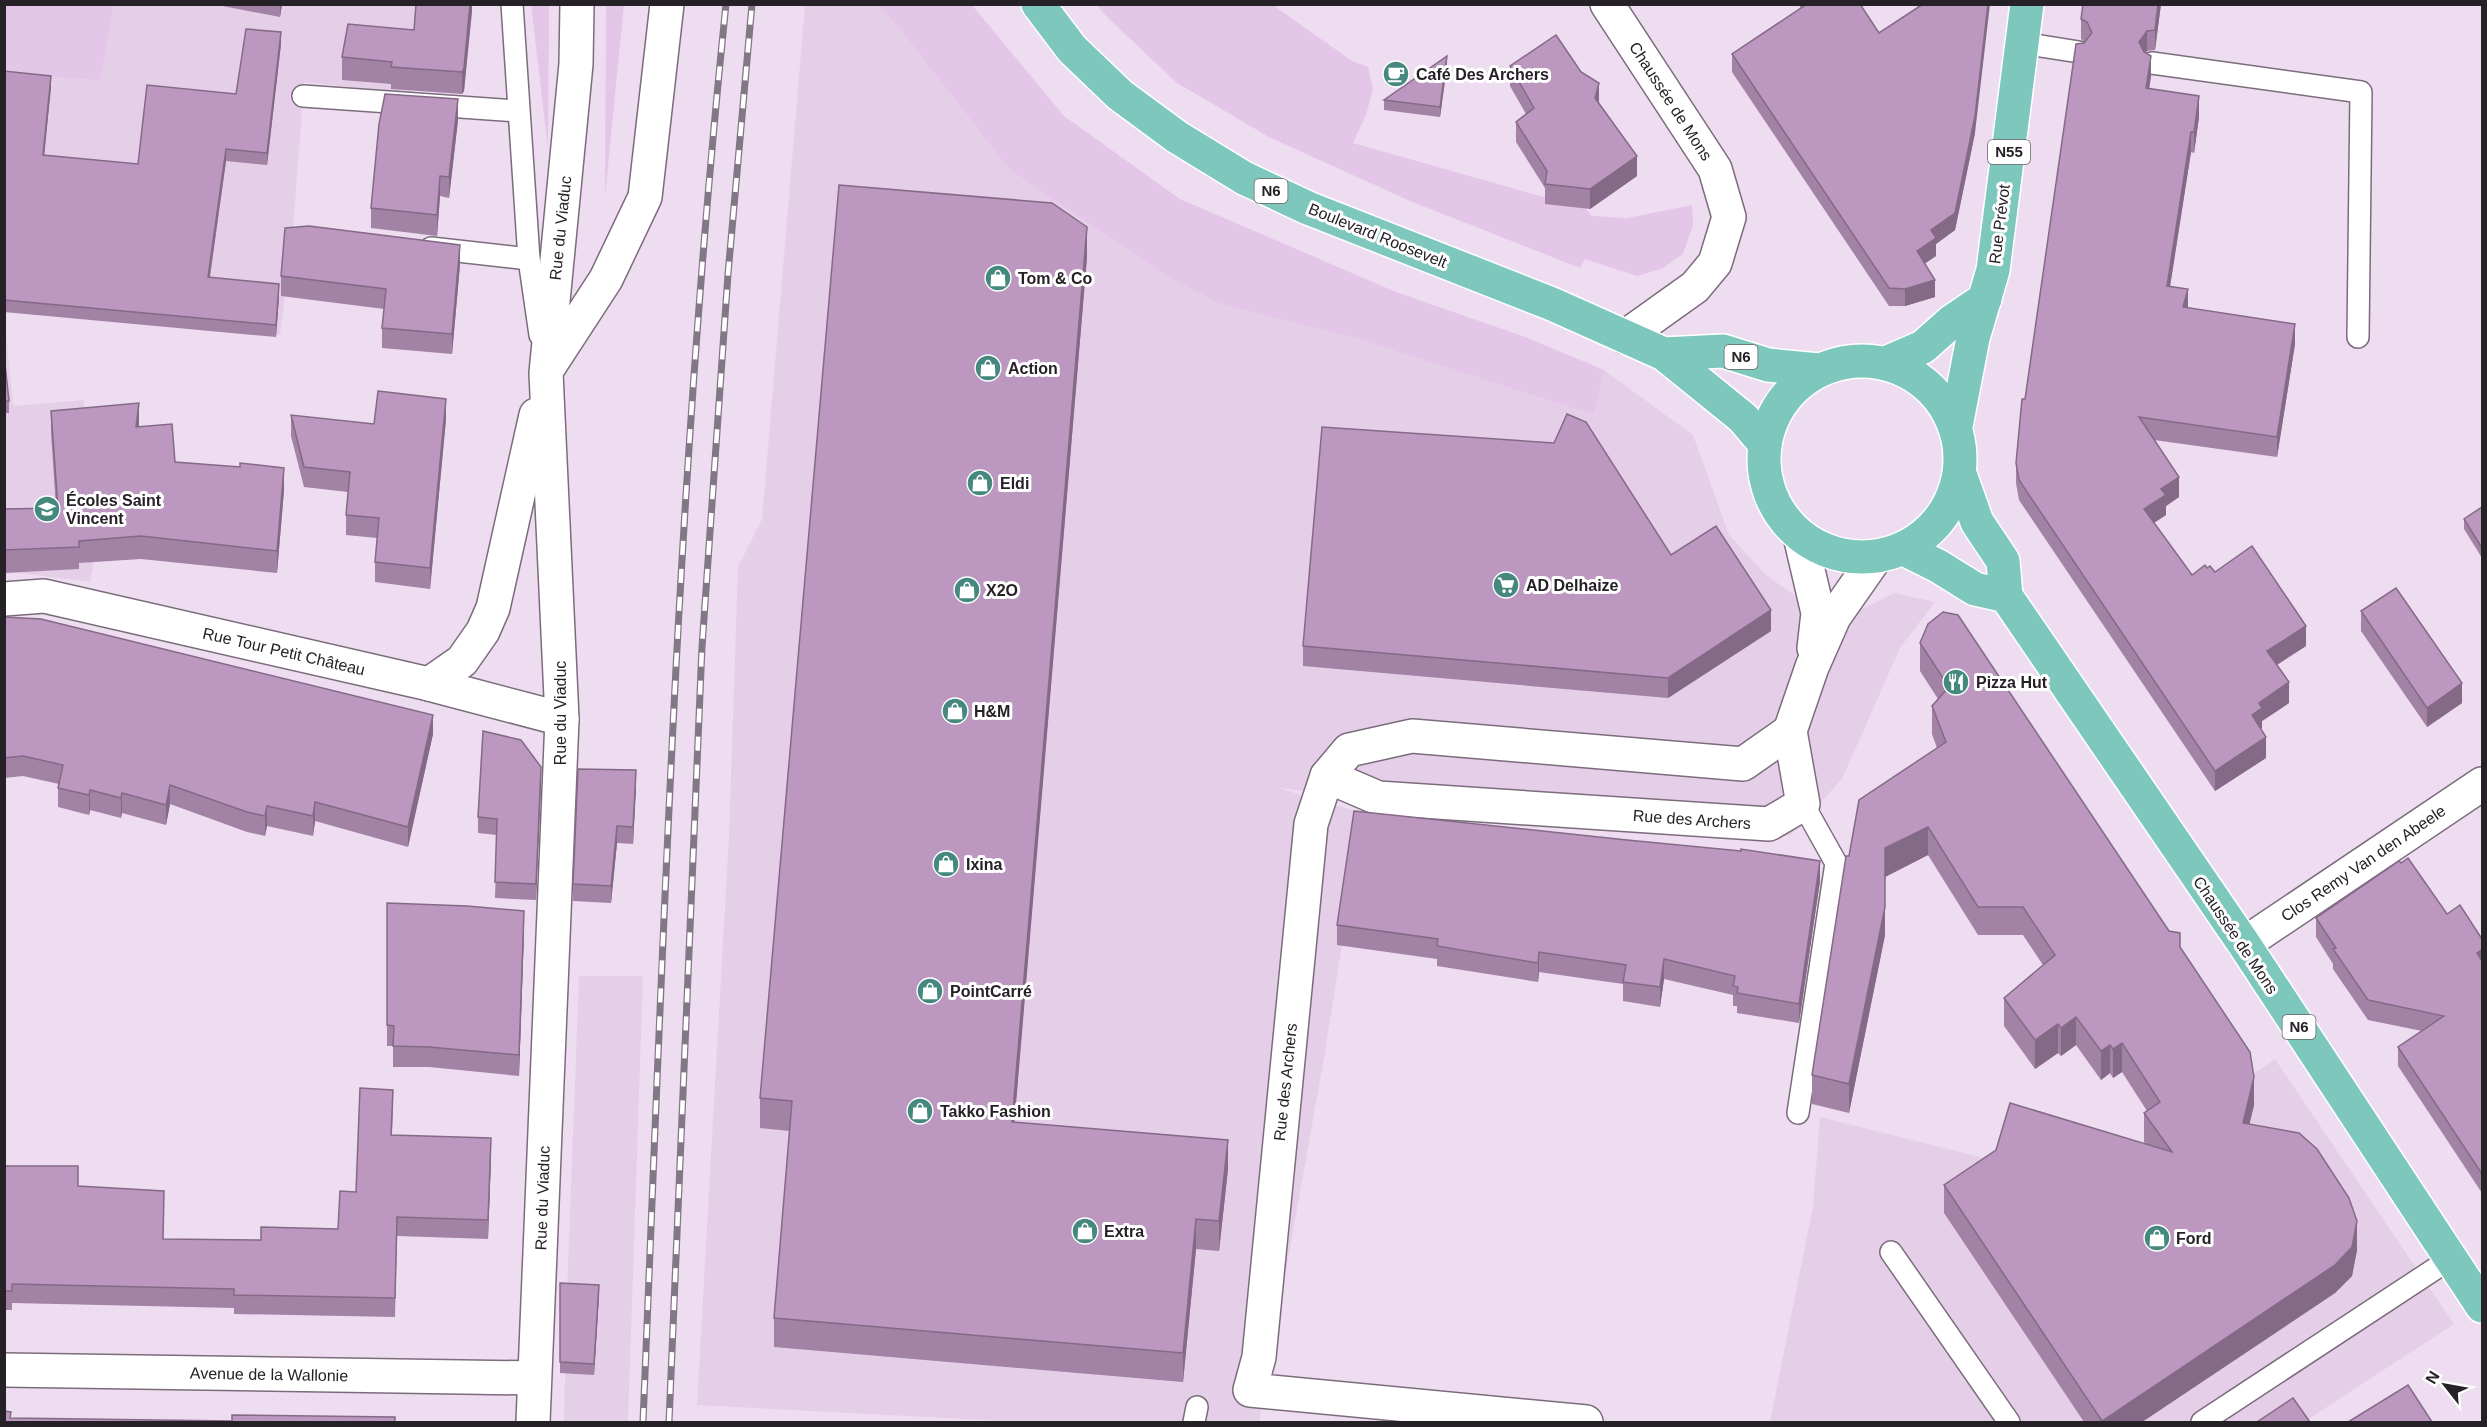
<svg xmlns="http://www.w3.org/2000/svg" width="2487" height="1427" font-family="Helvetica,sans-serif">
<rect width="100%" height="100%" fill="#eeddf0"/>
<g fill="#e5cfe8">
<path d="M114,5H420L410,94L304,82L294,218L280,335L5,309L4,72L100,81Z"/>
<path d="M805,5H878L903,33L1009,169L1163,274L1218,303L1361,340L1594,415L1604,370L1693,435L1729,535L1766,575L1801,600L1856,612L1894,593L1935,602L1900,648L1842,779L1791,835L1752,840L1278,788L1366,814L1361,827L1324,1058L1259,1422H1023L697,1405L729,835L738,567L762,519Z"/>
<path d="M4,313L13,406L84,400V450L93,568L90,582L19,573L5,574Z"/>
<path d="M579,976H643L628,1422H564L567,1293Z"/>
<path d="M2275,1059L2454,1324L2304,1422H1770L1813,1206L1820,1117L2092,1185Z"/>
</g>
<g fill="#e4c6e8">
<path d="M4,5H114L100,81L5,72Z"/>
<path d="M531,5H549L548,148Z"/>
<path d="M606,5H624L605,196Z"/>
<path d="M878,5H972L1064,116L1180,199L1396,292L1528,338L1604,370L1594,415L1361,340L1218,303L1163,274L1009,169L903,33Z"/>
<path d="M1097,5H1273L1352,61L1368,67L1373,89L1366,115L1353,143L1586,209L1592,216L1627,218L1692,205L1693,225L1683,254L1663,268L1637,276L1585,259L1580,268L1410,201L1269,137L1177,83L1107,17Z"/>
</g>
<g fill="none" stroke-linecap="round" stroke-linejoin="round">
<defs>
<g id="service">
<path d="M512,4L529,259L540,335"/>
<path d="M2022,43L2079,52"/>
<path d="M2152,63L2361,92L2358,337"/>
<path d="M303,96L518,111"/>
<path d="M431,248L529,259"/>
<path d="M1798,1113L1836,863L1803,804"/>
<path d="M1891,1252L2009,1422"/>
<path d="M1194,1422L1197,1407"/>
<path d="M2202,1422L2450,1259"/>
</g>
<g id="minor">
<path d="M1607,4L1715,169L1729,217L1715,263L1695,287L1625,337"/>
<path d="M548,368L606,279L645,197L667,4"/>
<path d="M1800,536L1818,613L1814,648"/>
<path d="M4,599L44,596L429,684L562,719"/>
<path d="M429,684L462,661L483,631L493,608L536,415"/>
<path d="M1327,776L1378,798L1769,824L1803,804L1790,731"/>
<path d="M2244,944L2482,784"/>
<path d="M4,1370L534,1378"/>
<path d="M533,1422L562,719L546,373L576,64L577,4"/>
<path d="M1586,1422L1250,1390L1259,1357L1311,824L1327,776L1349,750L1412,736L1743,764L1790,731L1812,667L1834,617L1876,557"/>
</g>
<g id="primary">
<path d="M1038,4L1072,49L1120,95L1177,137L1244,178L1308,208L1552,304L1664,354L1743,418L1765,444"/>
<path d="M1664,354L1723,351L1768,365L1819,370"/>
<circle cx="1862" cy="459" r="98"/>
<path d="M1886,363L1923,347L1951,322L1985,299"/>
<path d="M1956,426L1973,338L1993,270L2027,4"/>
<path d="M1960,474L1977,522L2003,561L2006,596L2244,944L2482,1306"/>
<path d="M1904,549L1938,566L1975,589L2006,596"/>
</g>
</defs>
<use href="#service" stroke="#7b6c7c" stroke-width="24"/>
<use href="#minor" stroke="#7b6c7c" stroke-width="36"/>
<use href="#primary" stroke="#fff" stroke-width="36"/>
<use href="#service" stroke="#fff" stroke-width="21"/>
<use href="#minor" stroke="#fff" stroke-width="33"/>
<use href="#primary" stroke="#7dc7bd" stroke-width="33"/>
<defs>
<g id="rail">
<path d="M643,1422C663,949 677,476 726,4"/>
<path d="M669,1422L702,647L728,274L752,4"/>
</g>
</defs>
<use href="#rail" stroke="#827784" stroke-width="7"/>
<use href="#rail" stroke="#fff" stroke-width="4.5" stroke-dasharray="14" stroke-linecap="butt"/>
</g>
<g fill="#a282a5">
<path d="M212,4H282L280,17Z"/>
<path d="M472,4L464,91L462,94L391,89V84L342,80V57L414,30Z"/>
<path d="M1798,4H1860L1879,33L1975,133L1955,230L1936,244V256L1925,263L1935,297L1905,306H1889L1732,72V54L1801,8Z"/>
<path d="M2083,4H2161L2155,50L2147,51L2145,53L2151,76L2149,89L2199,117L2194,153L2191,152L2170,286L2188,308L2295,344L2277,457L2154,440L2179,497L2166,506V515L2154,523L2192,575L2207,568L2215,572L2306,646L2277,665L2289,703L2262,721V728L2260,729L2266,758L2215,791L2019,500L2016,483V463L2025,399L2084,43L2085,42L2081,39V19Z"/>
<path d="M281,44L267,165L226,161L210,277L279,296L276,337L4,312V71L51,87L44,156L138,164L236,94Z"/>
<path d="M1447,66L1440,117L1384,110V100Z"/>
<path d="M1510,66L1599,103L1637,176L1590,209L1545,204V188L1516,142V122L1526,114L1510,86Z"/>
<path d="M458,120L449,198L440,196L437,236L371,228V208Z"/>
<path d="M1087,257L1014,1122L1228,1169L1219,1251L1196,1249L1183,1382L774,1347V1318L790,1131L760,1128V1098Z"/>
<path d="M460,265L452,354L382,348V328L384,309L281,296V276Z"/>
<path d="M4,355L9,401V413H4Z"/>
<path d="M51,411L139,427L175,462L284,490L277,573L141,559L79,563V569L4,573V509L56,508L51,433Z"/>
<path d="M291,415L374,424L446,419L430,589L375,582V562L377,538L346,535V515L348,492L304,487L291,436Z"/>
<path d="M1554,443L1671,555L1771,631L1668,698L1303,666V646Z"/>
<path d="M2482,507V558L2464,529V519Z"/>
<path d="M2361,611L2462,703L2427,727L2361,631Z"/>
<path d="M4,617L433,734L408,847L315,821L313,836L267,826L265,836L247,832L170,804L166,825L122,813L121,818L90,810L89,815L58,807V788L59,784L23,776L4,778Z"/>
<path d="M1920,643L2169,931L2180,947L2254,1105L2249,1124L2357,1250L2352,1276L2335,1293L2142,1422H2084L1944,1213V1185L2146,1144L2144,1142V1113L2147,1111L2122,1072L2113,1078L2110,1073L2101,1080L2076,1045L2061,1056L2058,1053L2035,1069L2004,1026V998L2043,965L2023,935H1978L1928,855L1885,877V935L1849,1113L1812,1104V1075L1849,856L1937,748L1932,734V706L1938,699L1920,671Z"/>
<path d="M541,783L536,900L495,898L497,835L478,833V817Z"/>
<path d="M636,787L633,844L617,843L611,903L573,901V884Z"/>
<path d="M1820,881L1799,1023L1737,1013V1006H1733V995L1664,979L1660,1007L1623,1001V984L1539,972L1538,982L1437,966V959L1337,945V925Z"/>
<path d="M387,903L524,931L519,1076L429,1067H393V1046H387Z"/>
<path d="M2447,914L2482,939V1193L2398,1066V1047L2422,1031L2368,1020L2333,969V964L2316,937V918Z"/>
<path d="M393,1109L392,1135L491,1156L488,1239L397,1236L395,1317L234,1314V1308L12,1303V1310H4V1166L78,1186L164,1191L163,1239L261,1240L338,1229Z"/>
<path d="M560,1283L599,1295L594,1375L560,1373Z"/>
</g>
<g fill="#846a86">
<path d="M280,4H282L280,17Z"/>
<path d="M470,4H472V12L464,91L462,94V72Z"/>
<path d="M1988,4H1990L1975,133L1955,230L1936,244V256L1917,269V251Z"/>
<path d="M2158,4H2161L2155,50V30Z"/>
<path d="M2147,31V51L2139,62V42Z"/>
<path d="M281,32V44L267,165V153Z"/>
<path d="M1447,56V66L1440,117V107Z"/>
<path d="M2151,56V76L2146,109V88Z"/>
<path d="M51,76V87L43,167V155Z"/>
<path d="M1599,83V103L1595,98Z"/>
<path d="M2199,96V117L2194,153V132Z"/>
<path d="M458,99V120L449,198V177Z"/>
<path d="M2191,132V152L2167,306V286Z"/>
<path d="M226,149V161L208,288V277Z"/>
<path d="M1637,156V176L1590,209V189Z"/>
<path d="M440,176V196L437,236V215Z"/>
<path d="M1087,227V257L1012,1152V1122Z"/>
<path d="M460,245V265L452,354V334Z"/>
<path d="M1935,280V297L1905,306V289Z"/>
<path d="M279,284V296L276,337V325Z"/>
<path d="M2188,289V310L2183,307Z"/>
<path d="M2295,324V344L2277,457V437Z"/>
<path d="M446,399V419L430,589V568Z"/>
<path d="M139,403V425L136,450V427Z"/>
<path d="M284,468V490L277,573V551Z"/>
<path d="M2179,477V497L2166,506V515L2144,529V509L2161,489Z"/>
<path d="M1771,610V631L1668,698V678Z"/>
<path d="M2306,626V646L2267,671V651Z"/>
<path d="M2289,682V703L2262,721V728L2252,736V715L2259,703Z"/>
<path d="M2462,683V703L2427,727V708Z"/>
<path d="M433,715V734L408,847V827Z"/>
<path d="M2266,737V758L2215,791V771Z"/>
<path d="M541,767V783L536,900V884Z"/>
<path d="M636,770V787L633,844V827Z"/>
<path d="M170,785V804L166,825V805Z"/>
<path d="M90,790V810L89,815V795Z"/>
<path d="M122,793V813L121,818V798Z"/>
<path d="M315,802V821L313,836V816Z"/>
<path d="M267,806V826L265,836V816Z"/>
<path d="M617,826V843L611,903V886Z"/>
<path d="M1928,827V855L1885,877V935L1849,1113V1084L1885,848Z"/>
<path d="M1820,861V881L1799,1023V1004Z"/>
<path d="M524,911V931L519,1076V1055Z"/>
<path d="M2482,950V969L2477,953Z"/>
<path d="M1539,952V972L1538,982V963Z"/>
<path d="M1664,959V979L1660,1007V987Z"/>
<path d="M2076,1017V1045L2061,1056V1028Z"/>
<path d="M2058,1024V1053L2035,1069V1040Z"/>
<path d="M2122,1043V1072L2113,1078V1049Z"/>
<path d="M2110,1045V1073L2101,1080V1051Z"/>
<path d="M2254,1077V1105L2243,1152V1123Z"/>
<path d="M491,1138V1156L488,1239V1220Z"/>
<path d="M1228,1140V1169L1219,1251V1221Z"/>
<path d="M1196,1219V1249L1183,1382V1353Z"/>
<path d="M2357,1221V1250L2352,1276L2335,1293L2142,1422H2102V1421Z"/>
<path d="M599,1285V1295L594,1375V1364Z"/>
</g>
<g fill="#bc97c0" stroke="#846a86" stroke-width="1.5">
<path d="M416,4H470L464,68L462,72L391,67L392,62L342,57L348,24L414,30Z"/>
<path d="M1807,4H1860L1879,33L1923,4H1988L1975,116L1955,213L1931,230L1936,238L1917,251L1935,280L1905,289L1889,288L1732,54Z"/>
<path d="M2083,4H2158L2155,30L2147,31L2139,42L2144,52L2151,56L2146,88L2199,96L2194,132H2191L2167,286L2188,289L2183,307L2295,324L2277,437L2139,417L2179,477L2161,489L2166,495L2144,509L2192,575L2205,565L2207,568L2210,566L2215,572L2252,546L2306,626L2267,651L2289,682L2259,703L2262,708L2252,715L2266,737L2215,771L2019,480L2016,463L2022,399H2025L2076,44L2084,43L2092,33L2087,22L2081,19Z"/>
<path d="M246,29L281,32L267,153L226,149L208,277L279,284L276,325L4,300V71L51,76L43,155L138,164L147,85L236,94Z"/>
<path d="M1556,35L1581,72L1599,83L1595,98L1637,156L1590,189L1545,184L1547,171L1516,122L1534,108L1510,66Z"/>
<path d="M1447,56L1440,107L1384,100Z"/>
<path d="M385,94L458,99L449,177L440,176L437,215L371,208L379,124Z"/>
<path d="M839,185L1052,203L1087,227L1012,1122L1228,1140L1219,1221L1196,1219L1183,1353L774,1318L792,1101L760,1098Z"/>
<path d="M309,226L460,245L452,334L382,328L386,289L281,276L285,228Z"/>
<path d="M4,355L9,401H4Z"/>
<path d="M378,391L446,399L430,568L375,562L379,518L346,515L350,472L304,467L291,415L374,424Z"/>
<path d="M139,403L136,427L172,424L175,462L240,467V463L284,468L277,551L141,536L79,541V547L4,550V509L58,508L51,411Z"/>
<path d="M1567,414L1586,422L1671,555L1716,526L1771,610L1668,678L1303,646L1322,427L1554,443Z"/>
<path d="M2482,507V548L2464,519Z"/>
<path d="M2396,588L2462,683L2427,708L2361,611Z"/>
<path d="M1943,612L1958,615L2169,931L2180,933V947L2250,1052L2254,1077L2243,1123L2299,1133L2317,1149L2349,1198L2357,1221L2352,1247L2335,1265L2102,1421L1944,1185L1996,1150L2010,1103L2172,1152L2144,1113L2160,1102L2122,1043L2113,1049L2110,1045L2101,1051L2076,1017L2061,1028L2058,1024L2035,1040L2004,998L2055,955L2023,907H1978L1928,827L1885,848V907L1849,1084L1812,1075L1846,856H1849L1859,800L1946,742L1932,706L1949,687L1920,643L1928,624Z"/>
<path d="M4,617L41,619L433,715L408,827L315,802L313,816L267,806L265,816L247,812L170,785L166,805L122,793L121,798L90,790L89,795L58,788L63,765L23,756L4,758Z"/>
<path d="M483,731L521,740L541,767L536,884L495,882L497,819L478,817Z"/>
<path d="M578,769L636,770L633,827L617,826L611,886L573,884Z"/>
<path d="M1354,811L1627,840L1741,851V849L1820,861L1799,1004L1737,993L1738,987L1733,986L1735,976L1664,959L1660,987L1623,982L1626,965L1539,952L1538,963L1437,946L1438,939L1337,925Z"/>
<path d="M2408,858L2447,914L2460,905L2482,939V950L2477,953L2482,961V1174L2398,1047L2444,1016L2368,1000L2333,949L2336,948L2316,918L2399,861L2401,863Z"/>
<path d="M387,903L467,906L524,911L519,1055L429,1047L393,1046L394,1026L387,1025Z"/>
<path d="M360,1088L393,1090L391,1135L491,1138L488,1220L397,1217L395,1298L234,1295V1289L12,1284V1291H4V1166H78V1186L164,1191L163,1239L261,1240V1227L338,1229L340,1191L356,1192Z"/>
<path d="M560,1283L599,1285L594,1364L560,1362Z"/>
<path d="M2408,1385L2432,1422H2348Z"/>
<path d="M2293,1398L2310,1422H2257Z"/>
<path d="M4,1411L11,1412L10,1418L232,1421V1415L395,1417V1422H4Z"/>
</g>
<defs>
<symbol id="cafe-disc" viewBox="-11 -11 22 22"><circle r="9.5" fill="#45897e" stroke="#fff"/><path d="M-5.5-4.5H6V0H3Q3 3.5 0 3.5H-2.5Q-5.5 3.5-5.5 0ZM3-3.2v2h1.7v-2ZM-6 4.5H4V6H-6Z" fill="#fff"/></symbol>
<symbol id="shop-disc" viewBox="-11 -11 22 22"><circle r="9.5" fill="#45897e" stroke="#fff"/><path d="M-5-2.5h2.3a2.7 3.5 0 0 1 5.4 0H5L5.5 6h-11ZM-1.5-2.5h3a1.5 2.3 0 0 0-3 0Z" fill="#fff"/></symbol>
<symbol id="school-disc" viewBox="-11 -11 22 22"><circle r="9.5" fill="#45897e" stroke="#fff"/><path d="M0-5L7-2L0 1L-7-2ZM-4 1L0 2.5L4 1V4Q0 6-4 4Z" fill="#fff"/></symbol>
<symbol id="supermarket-disc" viewBox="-11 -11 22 22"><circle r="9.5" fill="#45897e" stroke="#fff"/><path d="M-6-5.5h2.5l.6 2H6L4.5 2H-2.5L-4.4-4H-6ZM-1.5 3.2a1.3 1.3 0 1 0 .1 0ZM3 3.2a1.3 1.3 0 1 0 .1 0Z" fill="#fff"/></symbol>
<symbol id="restaurant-disc" viewBox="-11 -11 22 22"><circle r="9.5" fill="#45897e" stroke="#fff"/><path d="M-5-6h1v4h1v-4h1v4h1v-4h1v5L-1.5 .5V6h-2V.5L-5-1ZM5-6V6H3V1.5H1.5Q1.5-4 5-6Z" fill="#fff"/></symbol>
</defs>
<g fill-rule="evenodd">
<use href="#cafe-disc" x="1381" y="59" width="30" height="30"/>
<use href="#shop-disc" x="983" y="263" width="30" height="30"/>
<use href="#shop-disc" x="973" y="353" width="30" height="30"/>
<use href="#shop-disc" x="965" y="468" width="30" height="30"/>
<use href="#school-disc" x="32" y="494" width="30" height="30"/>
<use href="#supermarket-disc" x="1491" y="570" width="30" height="30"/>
<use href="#shop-disc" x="952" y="575" width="30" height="30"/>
<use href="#restaurant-disc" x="1941" y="667" width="30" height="30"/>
<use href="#shop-disc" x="940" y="696" width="30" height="30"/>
<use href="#shop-disc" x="931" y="849" width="30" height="30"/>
<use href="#shop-disc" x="915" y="976" width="30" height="30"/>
<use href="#shop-disc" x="905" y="1096" width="30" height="30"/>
<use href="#shop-disc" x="1070" y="1216" width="30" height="30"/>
<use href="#shop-disc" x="2142" y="1223" width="30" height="30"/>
</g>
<g text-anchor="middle" stroke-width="6" stroke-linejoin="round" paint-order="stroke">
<g fill="#fff" stroke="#676368" stroke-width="1.5">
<rect x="1988" y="140" width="42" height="24" rx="4.5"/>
<rect x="1254.5" y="179" width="33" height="24" rx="4.5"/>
<rect x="1724.5" y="345" width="33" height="24" rx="4.5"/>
<rect x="2282.5" y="1015" width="33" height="24" rx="4.5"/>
</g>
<g font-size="15" font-weight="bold" fill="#262027">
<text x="2009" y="157">N55</text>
<text x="1271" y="196">N6</text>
<text x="1741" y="362">N6</text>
<text x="2299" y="1032">N6</text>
</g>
<g font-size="16" font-weight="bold" fill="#262027" stroke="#fff" text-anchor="start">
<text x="1416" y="80">Café Des Archers</text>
<text x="1018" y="284">Tom &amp; Co</text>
<text x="1008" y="374">Action</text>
<text x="1000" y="489">Eldi</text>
<text x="66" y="506">Écoles Saint<tspan x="66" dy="18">Vincent</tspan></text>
<text x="1526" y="591">AD Delhaize</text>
<text x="986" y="596">X2O</text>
<text x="1976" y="688">Pizza Hut</text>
<text x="974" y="717">H&amp;M</text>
<text x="966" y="870">Ixina</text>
<text x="950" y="997">PointCarré</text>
<text x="940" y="1117">Takko Fashion</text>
<text x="1104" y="1237">Extra</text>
<text x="2176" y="1244">Ford</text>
</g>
<g font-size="16" fill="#262027" stroke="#fff">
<text transform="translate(1671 101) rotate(57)" y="6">Chaussée de Mons</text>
<text transform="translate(1999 224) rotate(-83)" y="6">Rue Prévot</text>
<text transform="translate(560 228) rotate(-84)" y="6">Rue du Viaduc</text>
<text transform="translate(1378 235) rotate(22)" y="6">Boulevard Roosevelt</text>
<text transform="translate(284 651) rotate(13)" y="6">Rue Tour Petit Château</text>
<text transform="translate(560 713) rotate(-90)" y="6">Rue du Viaduc</text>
<text transform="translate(1692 819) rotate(4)" y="6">Rue des Archers</text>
<text transform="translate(2363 863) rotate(-34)" y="6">Clos Remy Van den Abeele</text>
<text transform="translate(2236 935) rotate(56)" y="6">Chaussée de Mons</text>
<text transform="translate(1285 1082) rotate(-84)" y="6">Rue des Archers</text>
<text transform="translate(542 1198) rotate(-88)" y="6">Rue du Viaduc</text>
<text transform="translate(269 1374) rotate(1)" y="6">Avenue de la Wallonie</text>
</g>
</g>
<rect width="2487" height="1427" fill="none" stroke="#262027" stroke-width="12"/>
<g transform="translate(2445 1385) rotate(301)" stroke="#ffffff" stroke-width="4.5" paint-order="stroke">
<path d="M0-4.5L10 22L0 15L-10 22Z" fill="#262027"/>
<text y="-9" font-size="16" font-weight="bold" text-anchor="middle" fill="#262027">N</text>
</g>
</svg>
